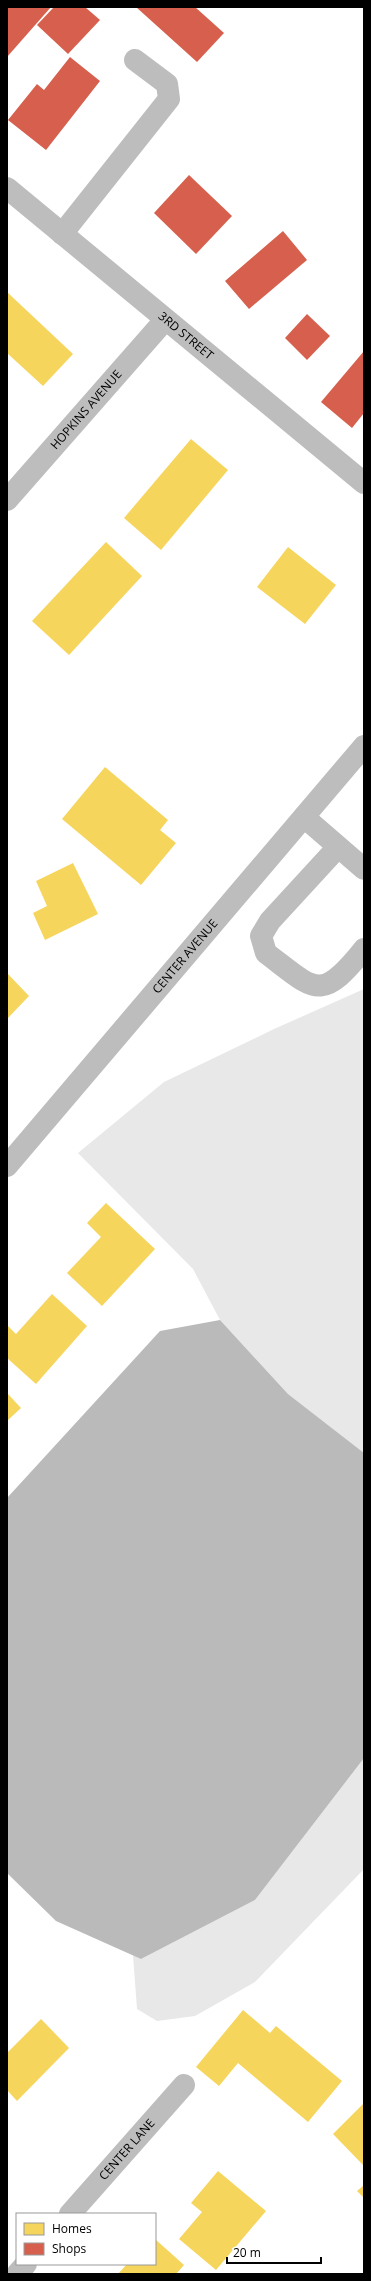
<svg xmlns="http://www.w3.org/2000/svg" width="371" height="2281" font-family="'Open Sans',sans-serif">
<rect width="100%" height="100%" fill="#fff"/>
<g fill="#e8e8e8">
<path d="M364,989V1453L288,1394L220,1320L193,1269L78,1153L164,1082L274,1029Z"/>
<path d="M364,1758V1869L255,1982L195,2016L157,2021L137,2009L133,1955L141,1959L255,1900Z"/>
</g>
<path fill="#bababa" d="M220,1320L288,1394L364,1453V1758L255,1900L141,1959L56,1921L7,1873V1498L160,1331Z"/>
<g fill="#f6d55c">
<path d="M7,292L73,354L43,386L7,353Z"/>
<path d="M191,439L228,470L161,550L124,518Z"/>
<path d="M106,542L142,576L69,655L32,621Z"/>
<path d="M288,547L336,585L305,624L257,587Z"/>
<path d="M105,767L168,820L160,830L176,843L141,885L62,819Z"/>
<path d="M73,863L98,914L45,940L33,913L47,906L36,881Z"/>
<path d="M7,973L29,996L7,1019Z"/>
<path d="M106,1203L155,1249L102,1306L67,1273L101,1237L87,1223Z"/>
<path d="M52,1294L87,1326L36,1384L7,1358V1325L16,1334Z"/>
<path d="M7,1393L21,1408L7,1421Z"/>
<path d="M243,2010L270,2033L276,2026L342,2081L308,2122L238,2063L219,2086L196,2067Z"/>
<path d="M41,2019L69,2048L17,2101L7,2090V2053Z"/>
<path d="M364,2103V2166L333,2134Z"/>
<path d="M218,2171L266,2211L216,2270L179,2239L202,2212L191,2203Z"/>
<path d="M364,2185V2198L357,2191Z"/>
<path d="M155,2239L184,2265L176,2274H118L127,2264H155Z"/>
</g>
<g fill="#d6604d">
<path d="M7,7H51L7,57Z"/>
<path d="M54,7H85L100,20L68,54L37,25Z"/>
<path d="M136,7H195L224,33L197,62Z"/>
<path d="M70,57L100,81L46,150L8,120L37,84L44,90Z"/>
<path d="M189,175L232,216L196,254L154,213Z"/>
<path d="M283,231L307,260L249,309L225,281Z"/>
<path d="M307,314L330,336L307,360L285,338Z"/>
<path d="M364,351V413L352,428L321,402Z"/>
</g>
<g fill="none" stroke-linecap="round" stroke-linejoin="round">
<g stroke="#bdbdbd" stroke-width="22">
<path id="s1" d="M7,188L364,483"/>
<path d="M62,234L169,99L167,84L135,60"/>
<path id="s2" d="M7,500L165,320"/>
<path d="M304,817L364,869"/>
<path d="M338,847L270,921L261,936L266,953C315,990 320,1004 364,949"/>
<path id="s3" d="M7,1166L364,746"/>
<path id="s4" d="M70,2214L184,2085"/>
<path d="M17,2274L26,2264"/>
</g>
</g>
<g text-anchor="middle" stroke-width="4" stroke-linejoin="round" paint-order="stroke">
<g font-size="12" fill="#000" stroke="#fff">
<text dy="4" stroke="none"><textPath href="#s1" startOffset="232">3RD STREET</textPath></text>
<text dy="4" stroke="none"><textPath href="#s2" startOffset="120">HOPKINS AVENUE</textPath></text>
<text dy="4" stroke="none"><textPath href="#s3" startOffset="275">CENTER AVENUE</textPath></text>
<text dy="4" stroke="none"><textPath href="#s4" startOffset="86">CENTER LANE</textPath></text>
</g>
</g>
<rect width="371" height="2281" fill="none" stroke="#000000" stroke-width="16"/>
<rect x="16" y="2213" width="140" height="52" fill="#ffffff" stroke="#999999"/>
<rect x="24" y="2223" width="20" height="12" fill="#f6d55c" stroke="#999999"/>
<text x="52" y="2233" font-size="12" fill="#000000">Homes</text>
<rect x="24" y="2243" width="20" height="12" fill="#d6604d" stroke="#999999"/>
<text x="52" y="2253" font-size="12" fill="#000000">Shops</text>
<path d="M227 2257v6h94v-6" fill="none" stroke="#000000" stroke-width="2"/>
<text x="233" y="2257" font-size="12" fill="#000000" stroke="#ffffff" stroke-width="3" paint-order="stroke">20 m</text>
</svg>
